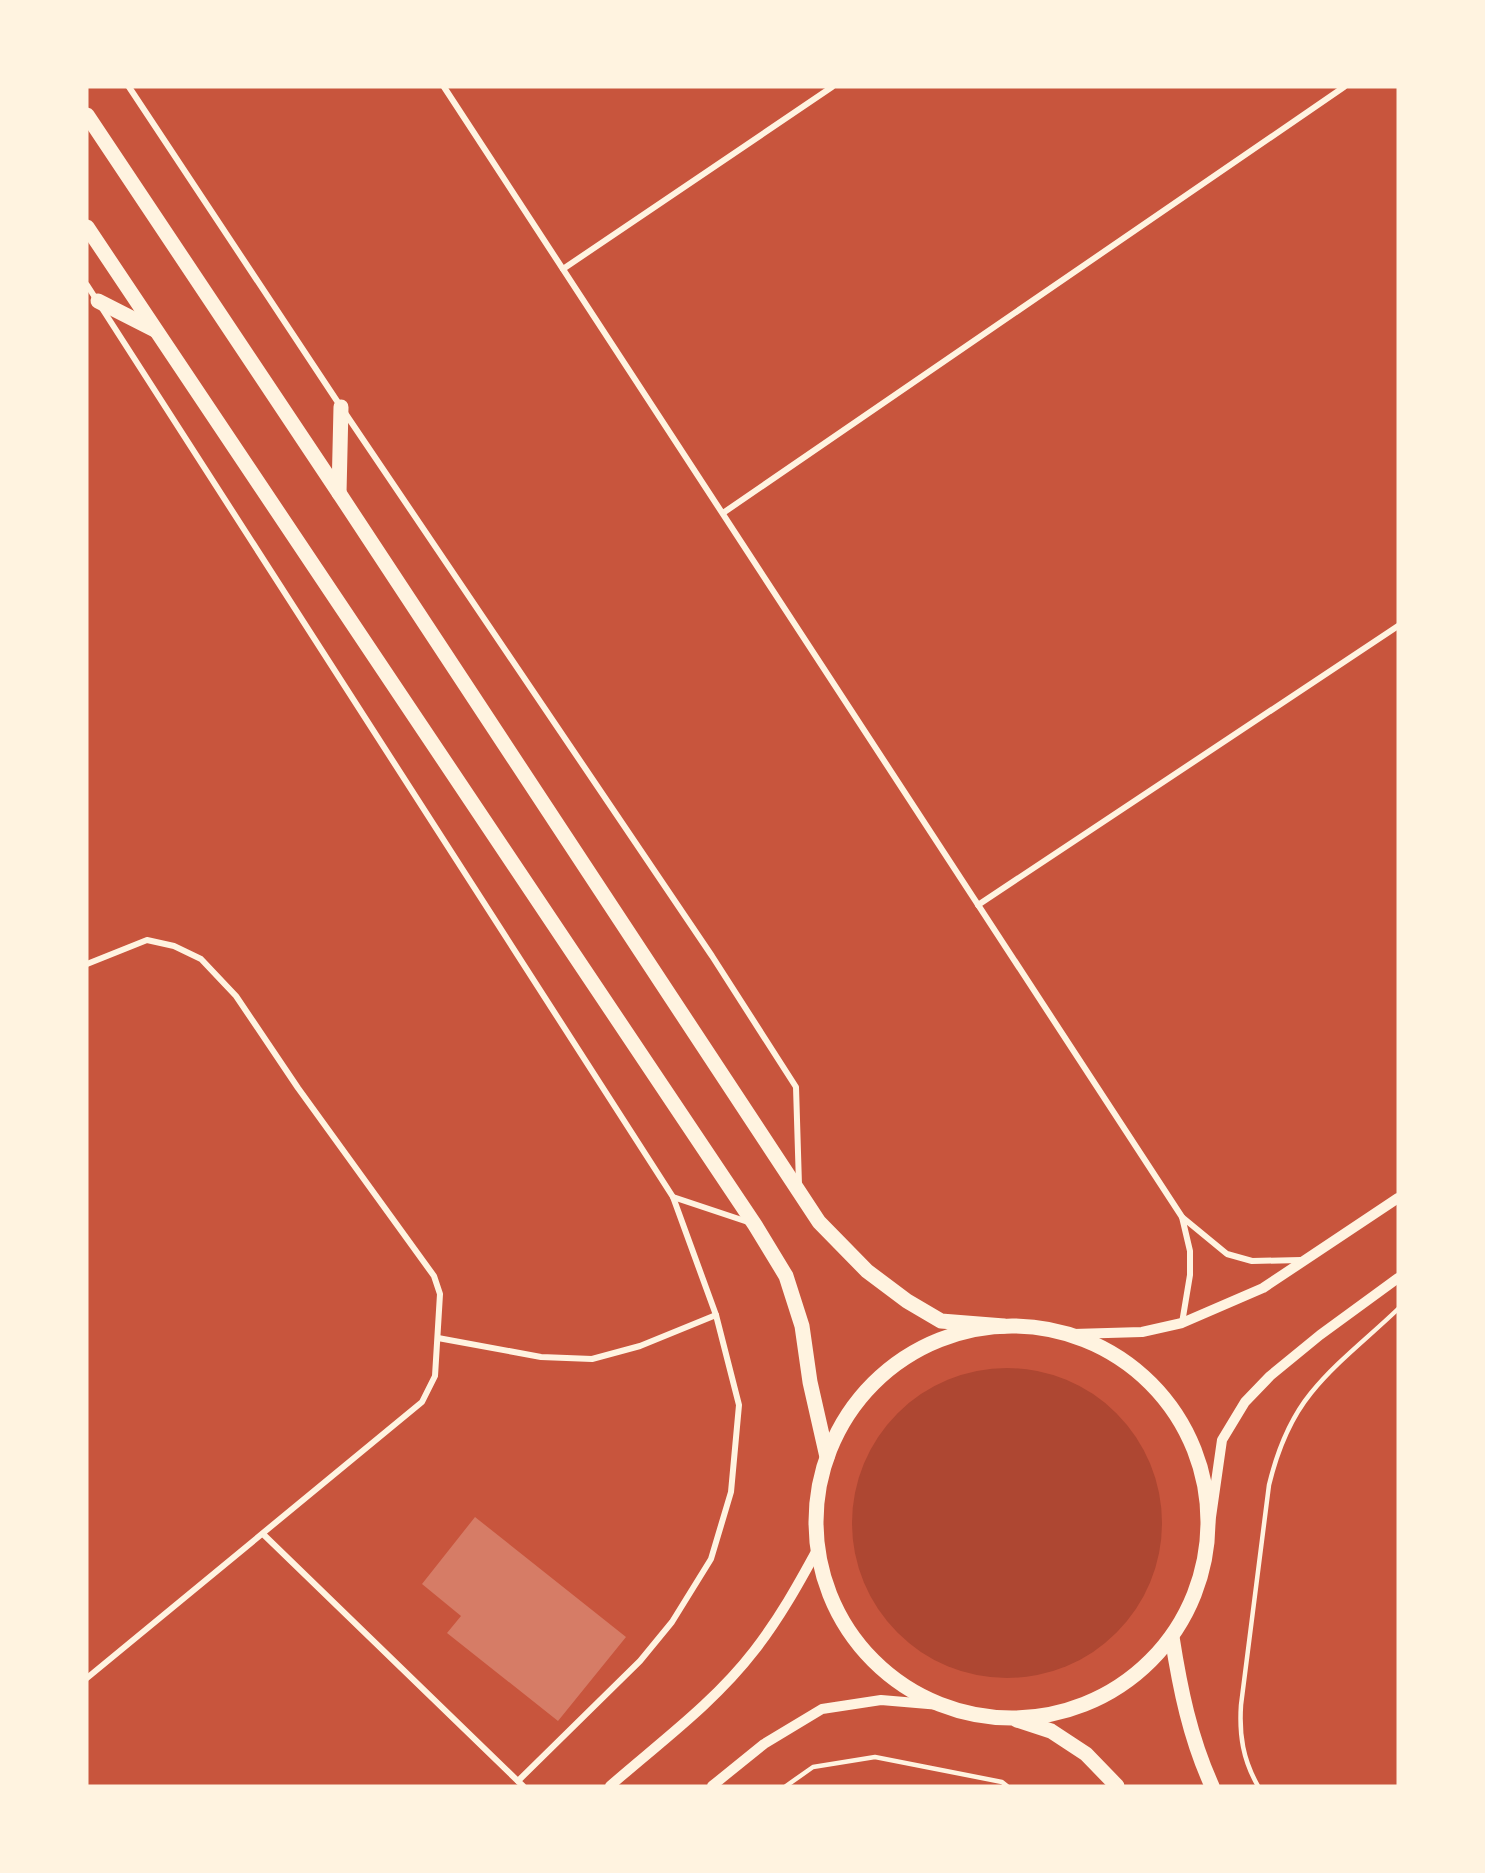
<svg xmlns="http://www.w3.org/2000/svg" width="1485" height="1873" font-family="Quicksand,sans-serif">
<rect width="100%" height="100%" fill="#c8553d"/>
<circle fill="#ae4732" cx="1007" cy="1523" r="155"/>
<path fill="#d67c66" d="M475,1517L626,1637L558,1721L447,1633L461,1616L422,1584Z"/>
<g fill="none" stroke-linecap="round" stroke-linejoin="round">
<g stroke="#fff3e0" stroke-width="4.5">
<path d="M786,1786L813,1767L875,1757L1002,1782L1007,1786"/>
<path d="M1258,1786C1243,1760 1239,1735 1241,1705L1269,1485C1277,1452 1289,1420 1311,1393C1336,1362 1369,1337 1398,1309"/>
</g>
<g stroke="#fff3e0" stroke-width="6">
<path d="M129,87L341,407L712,956L796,1087L799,1185"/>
<path d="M444,87L1182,1217"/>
<path d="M563,269L832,87"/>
<path d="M87,285L673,1197L751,1223"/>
<path d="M723,513L1344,87"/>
<path d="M978,905L1398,626"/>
<path d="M87,964L147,940L174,946L201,959L236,996L298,1088L434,1276L440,1294L435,1376L422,1402L87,1678"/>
<path d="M1182,1323L1190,1275V1251L1182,1217L1227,1254L1252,1261L1301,1260"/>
<path d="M438,1338L541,1357L592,1359L640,1346L716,1315"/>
<path d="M263,1534L523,1786"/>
<path d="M518,1781L640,1661L672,1622L711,1559L731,1492L739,1405L716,1315L673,1197"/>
</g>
<g stroke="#fff3e0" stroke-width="10">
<path d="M1073,1334L1142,1332L1182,1323L1263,1288L1398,1198"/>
<path d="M1209,1531L1222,1440L1245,1402L1270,1376L1320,1335L1398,1278"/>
<path d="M610,1786C659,1743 714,1703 754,1651C779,1619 798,1585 817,1550"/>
<path d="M712,1786L764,1744L822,1709L881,1700L940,1705"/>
</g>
<g stroke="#fff3e0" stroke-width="15">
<path d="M87,115L339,493L819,1222L867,1271L907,1301L941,1321L1004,1326"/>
<path d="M87,227L755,1225L786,1276L802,1326L810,1382L827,1457"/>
<path d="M98,301L155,330"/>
<path d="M339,493L341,407"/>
<circle cx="1012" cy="1522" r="196"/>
<path d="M1172,1637C1180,1688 1190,1738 1212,1786"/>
<path d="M1017,1720L1051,1731L1086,1754L1117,1786"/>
</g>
</g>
<rect width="1485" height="1873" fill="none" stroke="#fff3e0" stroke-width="177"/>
</svg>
